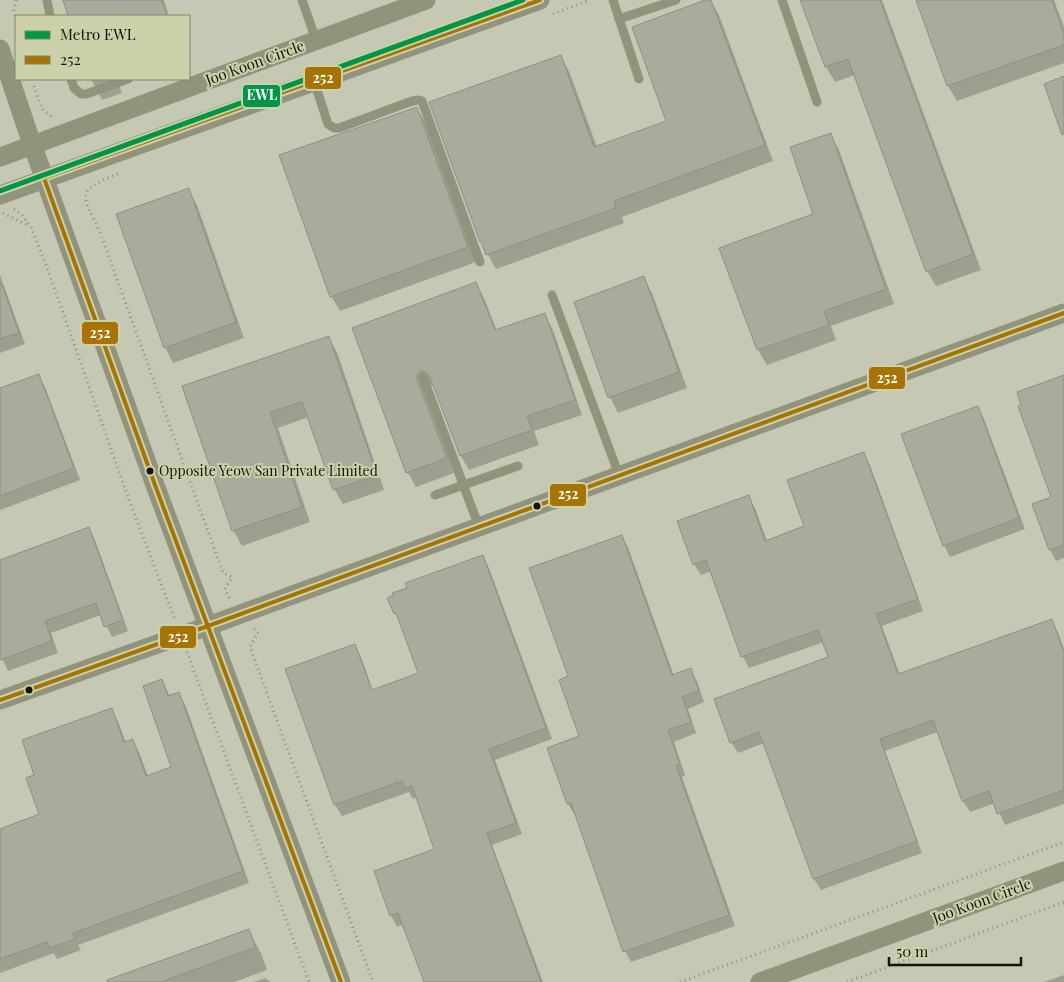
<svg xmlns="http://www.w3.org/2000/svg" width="1064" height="982" font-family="'Playfair Display',serif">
<rect width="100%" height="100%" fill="#c5c8b3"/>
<g fill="#0003">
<path d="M64,0H164L169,16H70Z"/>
<path d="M708,0H710L719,15L773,161L622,217L624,223L496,269L481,242L560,56L569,71L597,147L668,121Z"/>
<path d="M802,0H882L981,270L936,286L927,271L855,75L835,82L826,67Z"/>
<path d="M917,0H1054L1064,27V63L957,101L948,86Z"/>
<path d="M91,79H117L122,93L102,100Z"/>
<path d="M417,108L426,123L476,262L340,311L331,296Z"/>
<path d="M830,134L839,150L894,304L831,326L836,340L767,365L758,350L721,249L815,215Z"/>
<path d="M188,189L197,205L244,338L173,363L165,347Z"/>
<path d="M0,275L25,344L0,353Z"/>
<path d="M644,278L652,293L687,388L618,413L610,397Z"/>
<path d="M476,283L484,298L497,331L545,315L553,330L582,415L534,431L539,445L469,470L461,456L434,385L429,386L425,391V395L454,473L416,487L408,473L354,329Z"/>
<path d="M328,337L337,352L384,490L343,504L334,489L309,417L278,428L310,522L242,546L233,530L183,387Z"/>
<path d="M38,375L45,387L80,480L0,510V390Z"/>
<path d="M1064,377V558L1056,561L1050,550L1033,505L1053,498Z"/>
<path d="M977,408L984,419L1025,529L950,557L944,545Z"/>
<path d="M863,453L870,465L923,611L882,626L900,675L1051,621L1058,632L1064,649V804L1005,825L995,803L970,812L963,801L937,732L885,751L922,853L821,890L814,879L765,743L738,753L731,742L829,657L824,642L749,668L743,657L712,571L701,575L694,564L748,497L755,508L767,541L806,527Z"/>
<path d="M88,529L95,540L128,631L112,637L101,615L51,633L58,653L8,671L0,654V561Z"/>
<path d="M621,536L628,547L674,676L690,670L697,681L704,702L688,709L696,733L674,742L685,775L682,777L735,926L631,962L625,951L577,815H575L568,804L549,748L581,737L570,677Z"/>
<path d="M483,556L489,568L552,739L495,760L522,834L492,845L543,982H425L404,924L397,927L391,915L436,850L418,797L413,799L409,792L342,816L335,805L287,669L355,645L361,657L373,691L420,674L401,625L389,598Z"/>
<path d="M162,681L170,696L178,693L185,704L249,883L78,945L81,950L57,959L54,953L0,973V830L41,815L36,775L111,709L118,721L126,743L132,740L139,752L148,776L173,767Z"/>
<path d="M248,930L261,953L267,970L234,982H106Z"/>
<path d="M1064,975V982H1044Z"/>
<path d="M265,978L271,982H254Z"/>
</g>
<g fill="#a7ac9c" stroke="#8c9182">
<path d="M63,0H161L167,16H68Z"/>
<path d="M705,0H711L765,145L614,201L616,208L486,255L481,242H480L429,102L561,55L594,147L666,121L632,27Z"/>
<path d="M800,0H880L973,254L926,272L848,59L825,67Z"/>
<path d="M916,0H1052L1064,34V45L947,86Z"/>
<path d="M1064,76V134L1062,135L1044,84Z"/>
<path d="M417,107L468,247L330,297L279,155Z"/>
<path d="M831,133L886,289L824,311L829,325L757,350L719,248L813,214L790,147Z"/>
<path d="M189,188L236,322L164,348L116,214Z"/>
<path d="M644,276L679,372L608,398L574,302Z"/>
<path d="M476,282L495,330L545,313L575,400L527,416L532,430L460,456L429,375L424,371H420L417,376V379L447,458L406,473L352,328Z"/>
<path d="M2,284L19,333L0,339V285Z"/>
<path d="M329,336L377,475L333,490L302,402L270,412L302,507L232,531L182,386Z"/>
<path d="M39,374L74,468L0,496V388Z"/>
<path d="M1064,375V545L1049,550L1032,504L1051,497L1018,406L1021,405L1017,392Z"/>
<path d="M978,406L1019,518L943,546L901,434Z"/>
<path d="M864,452L918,599L876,614L898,674L1052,619L1064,653V790L997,814L989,791L962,801L933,720L880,739L917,841L813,879L759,732L730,743L714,699L828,657L818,630L741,657L706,560L693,565L677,521L749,495L765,541L804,526L787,480Z"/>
<path d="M89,527L123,620L104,627L96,603L45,621L52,641L0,660V560Z"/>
<path d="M622,535L672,675L691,668L699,691L682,697L691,722L668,730L680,764L676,765L729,915L623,952L571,803L567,804L547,748L579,736L559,680L568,676L529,568Z"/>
<path d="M483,555L546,728L489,749L516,823L487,833L541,982H424L398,913L390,916L374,871L434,849L412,786L405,788L402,781L334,805L285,669L355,644L372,690L418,673L396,613L394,614L387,598L393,595L392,593L407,588L405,583Z"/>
<path d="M162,679L168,696L179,692L243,871L73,933L75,939L50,948L47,942L0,959V829L39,814L26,778L34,775L22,740L112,708L124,742L133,739L146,776L171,767L143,686Z"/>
<path d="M249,929L256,947L161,982H108L107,980Z"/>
</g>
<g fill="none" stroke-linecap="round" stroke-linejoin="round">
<g stroke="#8e917c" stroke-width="3" stroke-dasharray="1 4" stroke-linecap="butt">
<path d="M16,0L14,10L16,18"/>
<path d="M553,14L590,0"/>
<path d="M34,86L42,109L53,118"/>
<path d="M118,174C74,191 82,194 100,232L223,573L232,577L225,589L230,600"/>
<path d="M14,209L22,215L31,227L49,273L128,497L175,620"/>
<path d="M3,213L29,226"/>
<path d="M254,629L258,632L250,647L373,982"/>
<path d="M187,652L309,982"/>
<path d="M680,982L1064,842"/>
<path d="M847,982L1064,902"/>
</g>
<g stroke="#91937c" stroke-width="9">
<path d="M47,0L50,16"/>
<path d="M302,0L316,40"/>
<path d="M613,0L639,79"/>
<path d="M782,0L817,102"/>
<path d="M619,19L676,0"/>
<path d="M71,79L74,88L81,94H86L128,79"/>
<path d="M314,81L328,124L334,128H339L412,101L419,100L422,101L480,262"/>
<path d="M552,295L619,475"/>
<path d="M423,377L479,527"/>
<path d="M435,495L518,466"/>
</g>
<g stroke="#91937c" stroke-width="19">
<path d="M0,49L32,144L155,485L341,982"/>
<path d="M0,157L426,0"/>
<path d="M0,195L540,0"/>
<path d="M0,700L208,626L1064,313"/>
<path d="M760,982L1064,871"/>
</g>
<defs>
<g id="bus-1">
<path d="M0,700L208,626L1064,313"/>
<path d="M341,982L155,485L44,178L540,0"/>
</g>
</defs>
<use href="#bus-1" stroke="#cbd1aa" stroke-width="8"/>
<use href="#bus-1" stroke="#a77302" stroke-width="4"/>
<defs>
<path id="metro-1" d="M0,191L523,0"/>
</defs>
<use href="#metro-1" stroke="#cbd1aa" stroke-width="9"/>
<use href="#metro-1" stroke="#009645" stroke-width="5"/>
</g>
<g fill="#131507" stroke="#cbd1aa" stroke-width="2">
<circle cx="150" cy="471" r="4.5"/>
<circle cx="537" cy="506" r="4.5"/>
<circle cx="29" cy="690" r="4.5"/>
</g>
<g text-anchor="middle" stroke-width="4" stroke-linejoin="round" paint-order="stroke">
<g font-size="14" fill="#131507" stroke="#cbd1aa" text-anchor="start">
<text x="159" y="476">Opposite Yeow San Private Limited</text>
</g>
<g font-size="15" fill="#131507" stroke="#cbd1aa">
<text transform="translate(255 63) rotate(-20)" y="5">Joo Koon Circle</text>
<text transform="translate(982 901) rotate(-20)" y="5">Joo Koon Circle</text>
</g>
</g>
<g stroke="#cbd1aa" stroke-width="2">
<rect x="304" y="66" width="38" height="24" rx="5" fill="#a77302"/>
<rect x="242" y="84" width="39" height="24" rx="5" fill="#009645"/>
<rect x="81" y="321" width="38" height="24" rx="5" fill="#a77302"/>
<rect x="868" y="366" width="38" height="24" rx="5" fill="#a77302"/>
<rect x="549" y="483" width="38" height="24" rx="5" fill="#a77302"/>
<rect x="159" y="625" width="38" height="24" rx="5" fill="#a77302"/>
</g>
<g font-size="14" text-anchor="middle" font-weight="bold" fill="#fff">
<text x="323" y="83">252</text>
<text x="262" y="100">EWL</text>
<text x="100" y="338">252</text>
<text x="887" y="383">252</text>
<text x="568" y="499">252</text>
<text x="178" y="642">252</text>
</g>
<rect x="15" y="15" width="175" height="65" fill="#cbd1aa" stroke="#818669"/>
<rect x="25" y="31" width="25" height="8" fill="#009645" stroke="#818669"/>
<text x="60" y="40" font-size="15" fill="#131507">Metro EWL</text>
<rect x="25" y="56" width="25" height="8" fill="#a77302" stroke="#818669"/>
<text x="60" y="65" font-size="15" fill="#131507">252</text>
<path d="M889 957v8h132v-8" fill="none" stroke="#131507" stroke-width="2.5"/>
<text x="896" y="957" font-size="15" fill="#131507" stroke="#cbd1aa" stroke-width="4" paint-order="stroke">50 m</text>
</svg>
